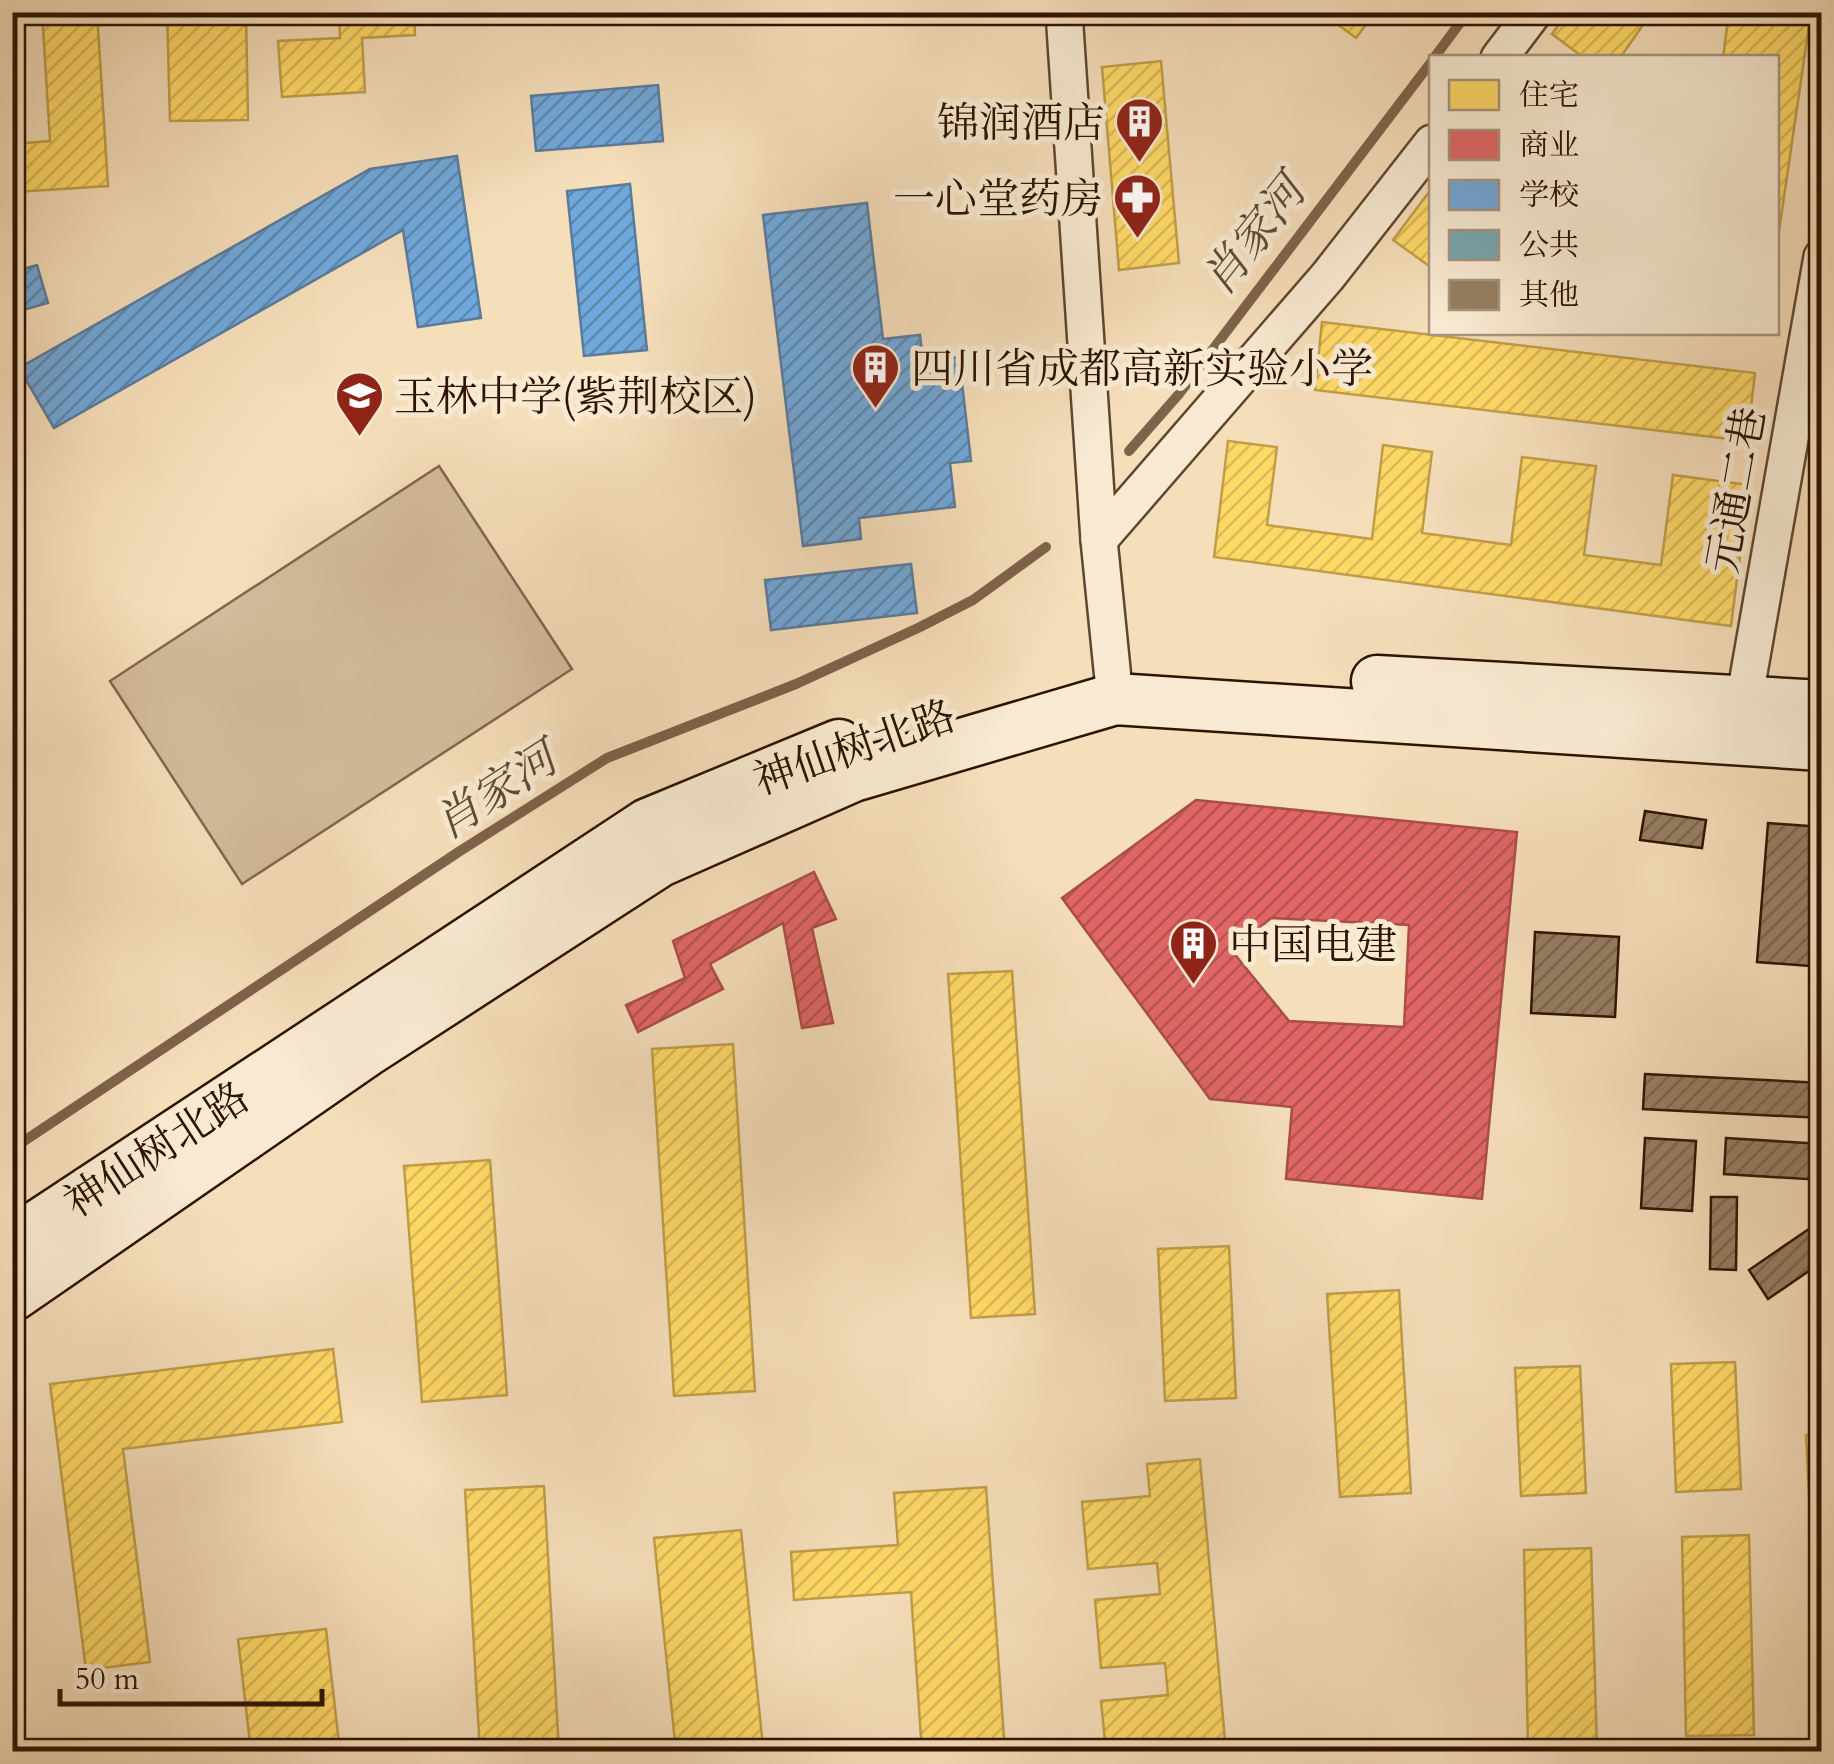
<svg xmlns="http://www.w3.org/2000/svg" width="1834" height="1764" font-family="Cardo,'Noto Serif SC',serif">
<defs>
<pattern id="homes-hatch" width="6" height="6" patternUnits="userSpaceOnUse" patternTransform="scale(2.5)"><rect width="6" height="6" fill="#ffd966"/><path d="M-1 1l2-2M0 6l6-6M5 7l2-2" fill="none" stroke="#dbb957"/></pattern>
<pattern id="shops-hatch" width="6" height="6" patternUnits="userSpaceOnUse" patternTransform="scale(2.5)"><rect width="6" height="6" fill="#e06666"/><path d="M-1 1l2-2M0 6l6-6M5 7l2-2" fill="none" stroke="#b65352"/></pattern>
<pattern id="schools-hatch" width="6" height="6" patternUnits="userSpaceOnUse" patternTransform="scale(2.5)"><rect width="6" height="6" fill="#6fa8dc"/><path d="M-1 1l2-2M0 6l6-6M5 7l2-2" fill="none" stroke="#5c88b0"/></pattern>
<pattern id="public-hatch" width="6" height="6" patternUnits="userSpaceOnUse" patternTransform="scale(2.5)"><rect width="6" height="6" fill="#76a5af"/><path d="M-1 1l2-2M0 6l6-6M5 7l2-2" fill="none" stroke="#61858c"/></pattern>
<pattern id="building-hatch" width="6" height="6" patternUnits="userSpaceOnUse" patternTransform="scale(2.5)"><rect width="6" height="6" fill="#957d61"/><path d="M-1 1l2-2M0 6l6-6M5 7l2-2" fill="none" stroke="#7a654e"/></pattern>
</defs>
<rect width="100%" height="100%" fill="#f5deba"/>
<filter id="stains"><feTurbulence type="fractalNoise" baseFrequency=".002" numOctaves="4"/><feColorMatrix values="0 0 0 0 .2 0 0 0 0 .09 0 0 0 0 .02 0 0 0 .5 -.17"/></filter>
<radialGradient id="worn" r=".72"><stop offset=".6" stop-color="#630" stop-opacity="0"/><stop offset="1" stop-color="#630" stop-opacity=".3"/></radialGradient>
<path fill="#d3bb9b" stroke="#80674e" stroke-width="2.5" d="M439,466L572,669L242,884L110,681Z"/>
<g fill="url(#homes-hatch)" stroke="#c09e48" stroke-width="2.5">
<path d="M42,12H97L108,186L16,192L13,144L50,141Z"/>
<path d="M167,12H246L248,120L170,121Z"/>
<path d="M339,12H414L415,35L362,38L365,92L282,97L278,41L340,38Z"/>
<path d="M1321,12H1375L1356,38Z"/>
<path d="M1568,12H1652L1620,58H1584L1552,34Z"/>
<path d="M1729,12H1811L1776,252V58H1723Z"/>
<path d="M1161,61L1179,263L1119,270L1102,67Z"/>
<path d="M1432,188V268L1393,240Z"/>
<path d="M1322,322L1755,373L1747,441L1315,390Z"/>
<path d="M1228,441L1277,447L1267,525L1372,539L1383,445L1432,452L1422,533L1511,545L1522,457L1596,466L1584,555L1661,565L1673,475L1749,485L1731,626L1214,557Z"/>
<path d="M1012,971L1035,1314L971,1318L948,974Z"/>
<path d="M733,1044L755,1391L674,1396L652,1049Z"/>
<path d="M490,1160L507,1395L422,1402L404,1166Z"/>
<path d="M1229,1246L1236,1398L1165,1401L1158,1249Z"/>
<path d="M1399,1290L1411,1493L1340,1497L1327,1294Z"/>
<path d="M333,1349L342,1422L123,1449L150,1662L86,1670L50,1384Z"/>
<path d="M1735,1362L1741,1489L1676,1492L1671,1364Z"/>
<path d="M1580,1366L1586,1493L1521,1496L1515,1368Z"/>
<path d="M1822,1434V1632H1816L1806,1435Z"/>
<path d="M1200,1459L1226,1752H1106L1101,1701L1168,1695L1165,1663L1101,1668L1095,1600L1160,1594L1157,1563L1088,1569L1082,1502L1150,1496L1147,1464Z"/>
<path d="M544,1486L559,1752H480L465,1490Z"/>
<path d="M986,1487L1005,1752H922L911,1592L794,1600L791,1552L898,1545L894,1493Z"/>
<path d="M741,1530L763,1747L676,1752L654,1538Z"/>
<path d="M1749,1535L1754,1735L1686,1736L1682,1537Z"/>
<path d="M1591,1548L1597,1749H1528L1524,1550Z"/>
<path d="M326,1629L340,1752H251L238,1639Z"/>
</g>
<g fill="url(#shops-hatch)" stroke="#ab4d48" stroke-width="2.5" fill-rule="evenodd">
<path d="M1196,800L1517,832L1482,1199L1286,1179L1292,1107L1210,1099L1062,898ZM1271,918L1409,925L1404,1027L1289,1021L1232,951Z"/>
<path d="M814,872L836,919L812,928L833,1023L802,1028L783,923L710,964L723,989L638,1032L626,1005L685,978L673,941Z"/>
</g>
<g fill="url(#schools-hatch)" stroke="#5c7b9a" stroke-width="2.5">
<path d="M658,85L663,141L536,151L531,96Z"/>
<path d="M457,156L481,318L418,327L403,230L54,428L19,368L370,169Z"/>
<path d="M630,184L647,350L584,356L567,191Z"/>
<path d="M867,203L883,339L920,335L923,362L959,357L971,461L950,463L955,507L859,518L861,539L803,546L763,215Z"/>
<path d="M37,265L48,303L12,313V272Z"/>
<path d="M911,564L917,613L771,630L765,580Z"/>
</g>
<path fill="url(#public-hatch)" stroke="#60797b" stroke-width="2.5" d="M1095,12H1153V14L1095,18Z"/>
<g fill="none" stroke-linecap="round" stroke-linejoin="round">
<g stroke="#7d634a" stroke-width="10">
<path d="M1434,58L1468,12"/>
<path d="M1129,451L1179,394L1432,61"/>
<path d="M12,1149L460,851L607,758L796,684L918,628L973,600L1046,547"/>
</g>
</g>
<g fill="url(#building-hatch)" stroke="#2e1301" stroke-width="2.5">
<path d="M1645,811L1706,820L1702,848L1640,840Z"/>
<path d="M1768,823L1822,827V967L1757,962Z"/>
<path d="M1535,932L1619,937L1615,1017L1531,1013Z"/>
<path d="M1645,1074L1822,1083V1118L1643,1109Z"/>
<path d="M1645,1138L1696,1141L1692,1211L1641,1208Z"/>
<path d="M1726,1138L1822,1144V1180L1724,1174Z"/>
<path d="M1711,1197H1737L1736,1270L1710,1269Z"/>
<path d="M1822,1220V1262L1768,1299L1749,1270Z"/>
<path d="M1815,1308H1822V1344H1816Z"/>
</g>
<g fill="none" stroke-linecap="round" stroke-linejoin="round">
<defs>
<g id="street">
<path d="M1064,12L1099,540L1115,699"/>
<path d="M1499,58L1534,12"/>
<path d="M1099,540L1328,276L1432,143"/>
<path d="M1740,724L1822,257"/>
</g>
<g id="secondary">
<path d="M1377,681L1822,706"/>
<path d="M12,1243L648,824L839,745"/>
<path d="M12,1296L368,1050L660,861L853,776L1115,699L1822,745"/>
</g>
</defs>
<use href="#street" stroke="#60462f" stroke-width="40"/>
<use href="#secondary" stroke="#2e1301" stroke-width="55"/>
<use href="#street" stroke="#f8ead2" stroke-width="35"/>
<use href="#secondary" stroke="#f8ead2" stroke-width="50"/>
</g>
<defs>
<symbol id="building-pin" viewBox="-11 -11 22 30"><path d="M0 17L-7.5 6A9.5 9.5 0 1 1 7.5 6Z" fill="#8f2418" stroke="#f8ead2"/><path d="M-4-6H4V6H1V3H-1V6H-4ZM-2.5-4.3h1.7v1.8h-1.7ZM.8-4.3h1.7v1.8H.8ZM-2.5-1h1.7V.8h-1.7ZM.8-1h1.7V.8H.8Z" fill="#fff"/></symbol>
<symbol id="pharmacy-pin" viewBox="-11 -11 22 30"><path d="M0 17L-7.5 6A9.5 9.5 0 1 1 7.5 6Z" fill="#8f2418" stroke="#f8ead2"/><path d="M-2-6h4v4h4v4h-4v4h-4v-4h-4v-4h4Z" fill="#fff"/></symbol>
<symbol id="school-pin" viewBox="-11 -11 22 30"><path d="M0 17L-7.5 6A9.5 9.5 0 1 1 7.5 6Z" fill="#8f2418" stroke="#f8ead2"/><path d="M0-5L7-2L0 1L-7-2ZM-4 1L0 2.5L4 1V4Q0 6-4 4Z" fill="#fff"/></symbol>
</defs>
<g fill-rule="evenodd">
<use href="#building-pin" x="1112" y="94" width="55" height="75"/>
<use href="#pharmacy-pin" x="1110" y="170" width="55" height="75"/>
<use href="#building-pin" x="848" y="340" width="55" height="75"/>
<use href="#school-pin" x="332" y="368" width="55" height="75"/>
<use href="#building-pin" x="1166" y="916" width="55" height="75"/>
</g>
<g text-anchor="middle" stroke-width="10" stroke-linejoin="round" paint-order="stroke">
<g font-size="42" fill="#2e1301" stroke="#f8ead2" text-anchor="start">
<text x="1105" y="137" text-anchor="end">锦润酒店</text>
<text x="1103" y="213" text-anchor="end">一心堂药房</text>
<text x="911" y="383">四川省成都高新实验小学</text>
<text x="394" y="411">玉林中学(紫荆校区)</text>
<text x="1229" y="959">中国电建</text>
</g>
<g font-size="42" fill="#2e1301" stroke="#f8ead2">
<text transform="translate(1735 490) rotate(-80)" y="15">元通二巷</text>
<text transform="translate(854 747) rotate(-19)" y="15">神仙树北路</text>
<text transform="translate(156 1149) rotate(-33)" y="15">神仙树北路</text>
</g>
<g font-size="45" font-style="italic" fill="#624932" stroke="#f8ead2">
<text transform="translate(1253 235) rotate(-52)" y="16">肖家河</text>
<text transform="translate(495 790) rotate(-33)" y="16">肖家河</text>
</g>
</g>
<rect width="1834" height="1764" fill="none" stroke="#f5deba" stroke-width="50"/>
<rect x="15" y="15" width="1804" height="1734" fill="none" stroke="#2e1301" stroke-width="5"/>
<rect x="25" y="25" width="1784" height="1714" fill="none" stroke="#2e1301" stroke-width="2.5"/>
<rect x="1429" y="55" width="350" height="280" fill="#f8ead2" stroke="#a7947e" stroke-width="2.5"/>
<rect x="1449" y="80" width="50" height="30" fill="#ffd966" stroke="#a7947e" stroke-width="2.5"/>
<text x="1519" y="105" font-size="30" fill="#2e1301">住宅</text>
<rect x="1449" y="130" width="50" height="30" fill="#e06666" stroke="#a7947e" stroke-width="2.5"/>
<text x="1519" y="155" font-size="30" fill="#2e1301">商业</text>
<rect x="1449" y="180" width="50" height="30" fill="#6fa8dc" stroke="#a7947e" stroke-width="2.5"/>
<text x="1519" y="205" font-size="30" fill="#2e1301">学校</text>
<rect x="1449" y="230" width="50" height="30" fill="#76a5af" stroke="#a7947e" stroke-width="2.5"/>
<text x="1519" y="255" font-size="30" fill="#2e1301">公共</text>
<rect x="1449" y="280" width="50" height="30" fill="#957d61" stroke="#a7947e" stroke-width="2.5"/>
<text x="1519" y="305" font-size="30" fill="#2e1301">其他</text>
<path d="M60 1689v15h262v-15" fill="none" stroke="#2e1301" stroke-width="5"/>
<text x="75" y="1689" font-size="30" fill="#2e1301" stroke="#f8ead2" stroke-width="8" paint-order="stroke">50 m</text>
<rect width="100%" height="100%" filter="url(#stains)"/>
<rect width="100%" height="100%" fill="url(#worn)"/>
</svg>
